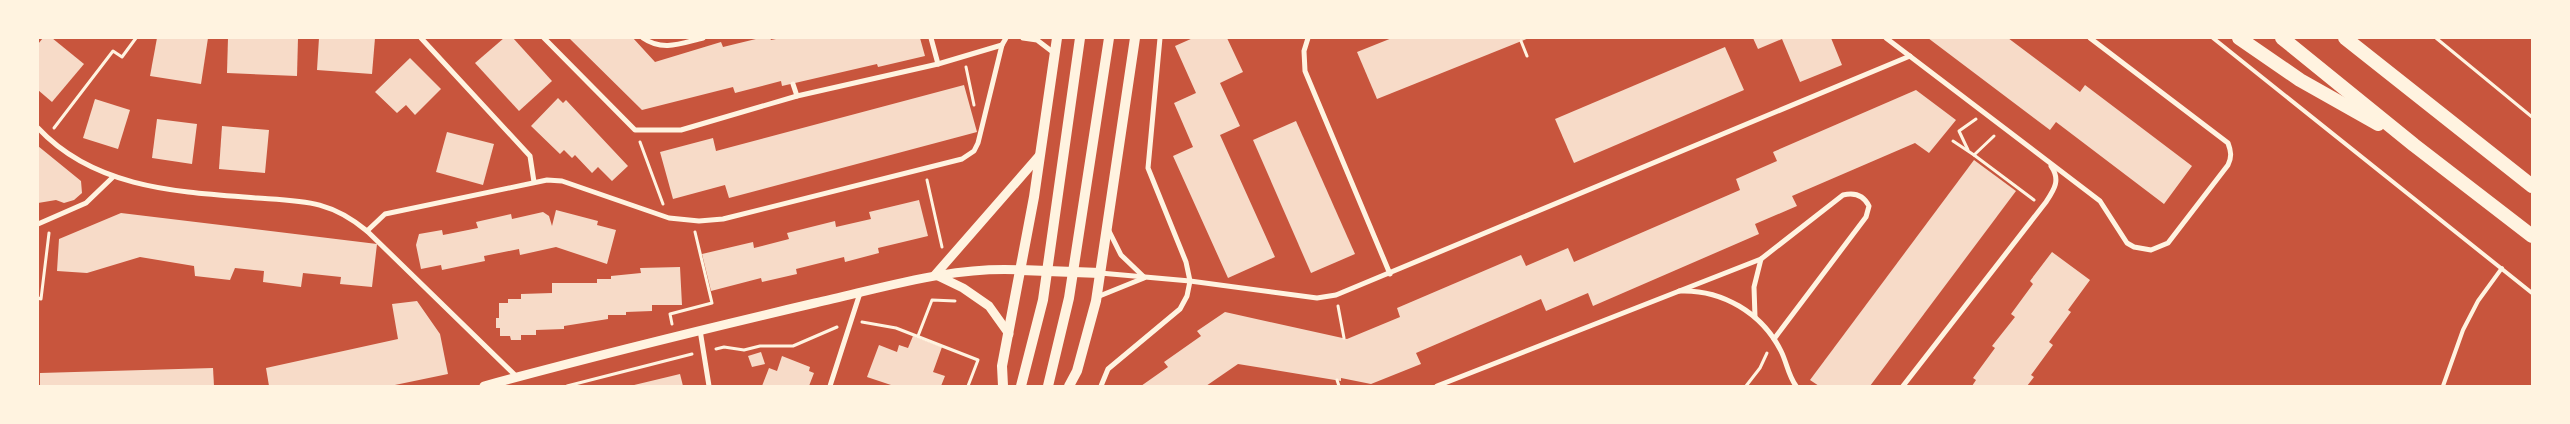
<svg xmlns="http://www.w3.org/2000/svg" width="2570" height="424" font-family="'Fira Sans Condensed',sans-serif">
<rect width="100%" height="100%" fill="#c8553d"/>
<g fill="#f7dbc8">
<path d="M43,38H52L84,64L52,102L38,90V44Z"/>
<path d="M157,38H208L201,84L150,76Z"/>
<path d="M228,38H298L297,76L227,73Z"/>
<path d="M319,38H375L372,74L317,70Z"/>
<path d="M504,38H513L552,81L519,111L475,63Z"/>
<path d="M569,38H633L655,62L721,42L723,47L760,38H770L771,40L781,38H920L925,56L878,67L877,64L782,86L781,81L735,93L733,87L642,110Z"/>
<path d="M1193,38H1227L1243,72L1220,83L1240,126L1220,135L1275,257L1228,278L1173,156L1193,147L1174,103L1196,93L1175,46Z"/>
<path d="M1392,38H1529L1377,99L1357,52Z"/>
<path d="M1753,38H1831L1842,65L1800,82L1782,39L1758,49Z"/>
<path d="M1928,38H2008L2080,92L2085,85L2192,166L2164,204L2056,122L2050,130Z"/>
<path d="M1725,47L1744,90L1574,163L1555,119Z"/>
<path d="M410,58L441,89L415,115L406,105L397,113L375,92Z"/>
<path d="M964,85L977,132L729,198L725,185L673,199L660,152L713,138L716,151Z"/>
<path d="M1916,90L1956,120L1929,153L1915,143L1792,196L1797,206L1755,224L1759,234L1593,306L1588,293L1546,311L1541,299L1416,353L1421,364L1371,384L1341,378V381L1238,364L1206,386H1141L1168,367L1164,362L1201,336L1197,331L1225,312L1347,339L1400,317L1397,308L1521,255L1526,266L1568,248L1574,262L1740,190L1736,179L1777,161L1773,152Z"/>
<path d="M558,98L563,103L566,100L628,166L612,181L598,167L592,173L575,155L572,158L564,150L560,154L531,126Z"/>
<path d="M95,99L130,110L118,149L83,138Z"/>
<path d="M157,119L197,124L192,164L152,158Z"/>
<path d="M1296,121L1355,254L1311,273L1253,140Z"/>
<path d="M222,126L269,130L265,173L219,169Z"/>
<path d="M447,132L494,144L483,185L436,172Z"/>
<path d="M38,146L81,181L82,193L74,200L64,203L56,200L38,203Z"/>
<path d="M1974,160L2016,191L1870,386H1819L1810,380Z"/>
<path d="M919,200L928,236L878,248L879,253L845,262L844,257L796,269L797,274L762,282L761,278L711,291L702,254L753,242L754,248L789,239L787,233L835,221L836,227L871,219L869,212Z"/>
<path d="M556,210L598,221L597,225L616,230L607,264L556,247L520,255L519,249L484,256L485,261L442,270L441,265L421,269L416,245L419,234L442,230L443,235L478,228L476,222L511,214L512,219L543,212L549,216L552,226Z"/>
<path d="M121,213L377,244L372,287L340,284L341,277L303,273L301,287L263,282L264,271L235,268L230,280L195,276L194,266L140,257L87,273L57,271L59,239Z"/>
<path d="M2052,252L2090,280L2068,310L2071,312L2049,342L2053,345L2031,375L2034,377L2027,386H1972L1976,380L1973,378L1995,348L1992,346L2015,317L2011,314L2033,284L2030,281Z"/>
<path d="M680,267L682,305H652V311L626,312V315H608V319L564,326V329L536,330V335H521V340H511L510,336H500V328H496V318H499V303H508V299H521V294L552,293V283H597V279H611V276L641,273L640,268Z"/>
<path d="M417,301L440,334L448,374L390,386H269L266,368L398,339L392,304Z"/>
<path d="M913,336L942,347L933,372L945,376L941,386H894L867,377L879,345L897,352L899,345L908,348Z"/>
<path d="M761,352L765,364L752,367L748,356Z"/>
<path d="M782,356L810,367L809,371L814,373L809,386H762L769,368L777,371Z"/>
<path d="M213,368L214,386H40V373Z"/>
<path d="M680,374L683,386H630Z"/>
</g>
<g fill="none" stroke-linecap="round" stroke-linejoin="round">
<g stroke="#fff3e0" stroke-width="3">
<path d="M2436,38L2532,117"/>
<path d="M1521,41L1527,56"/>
<path d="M966,67L974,105"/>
<path d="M54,128L113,51L122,57L136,38"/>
<path d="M1953,141L1974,155L1994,136"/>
<path d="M640,142L663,204"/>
<path d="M1968,150L1959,131L1976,119"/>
<path d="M1974,155L2034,200"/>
<path d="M927,180L942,247"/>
<path d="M38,298L41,299L49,233"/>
<path d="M1338,306L1344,338"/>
<path d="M862,322L896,328L978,360L968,386"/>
<path d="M672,324L670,314L712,303L695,232"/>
<path d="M918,336L932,300L955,301"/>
<path d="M716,349L724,347L744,350L760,346H793L837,327"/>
<path d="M1337,380L1339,386"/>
<path d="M567,386L692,354"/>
<path d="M1746,386L1760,368L1767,353"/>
</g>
<g stroke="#fff3e0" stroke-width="4">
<path d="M2213,38L2532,293"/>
<path d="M2443,386L2463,330L2478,301L2502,268"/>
</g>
<g stroke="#fff3e0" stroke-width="5">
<path d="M421,38L530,156L534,182"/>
<path d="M544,38L635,130H681L797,96L938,64L1002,45"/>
<path d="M643,38C663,52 682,43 703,38"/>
<path d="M931,38L938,64"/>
<path d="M1023,38L1037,40L1054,53"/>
<path d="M1308,38L1304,51L1305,71L1390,274"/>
<path d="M1886,38L2100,201L2127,243L2134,247L2151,250L2168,243L2228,165C2232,157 2231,151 2228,143L2090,38"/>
<path d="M793,84L797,96"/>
<path d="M38,128C95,189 179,192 257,198C303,201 330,200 367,231L517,377"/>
<path d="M38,224L86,203L113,177"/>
<path d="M1108,229L1121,255L1144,277"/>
<path d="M367,231L385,214L547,180L562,181L669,218L699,221L723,219L962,159L974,151L978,143L1002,45L1006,38"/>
<path d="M1100,273L1190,281L1317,298L1336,295L1910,56"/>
<path d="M1679,291C1722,289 1762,313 1781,351C1787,363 1788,375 1796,386"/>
<path d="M1097,297L1144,278"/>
<path d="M1755,317L1754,287L1761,259"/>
<path d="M700,330L709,386"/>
<path d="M830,386L860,293"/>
<path d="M1101,386L1108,369L1180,309L1187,296L1190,281L1186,262L1148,168L1160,38"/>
<path d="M1437,386L1761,259L1843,195C1855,192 1864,196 1869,206L1866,217L1774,339"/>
<path d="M1903,386L2046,202C2054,190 2061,180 2051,166"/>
</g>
<g stroke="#fff3e0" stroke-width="9">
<path d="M935,275L1039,156"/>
<path d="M936,275L963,288L989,306L1009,334"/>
<path d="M484,386C594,356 704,329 815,303C883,288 951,266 1021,270"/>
</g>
<g stroke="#fff3e0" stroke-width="10">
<path d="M1021,270L1100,273"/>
<path d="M1003,386L1002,366L1034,197L1057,38"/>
<path d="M1021,386L1043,300L1080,38"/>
<path d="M1048,386L1069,298L1109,38"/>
<path d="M1069,386L1077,371L1096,301L1135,38"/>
</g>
<g stroke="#fff3e0" stroke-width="14">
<path d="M2239,38L2300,80L2378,124"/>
<path d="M2282,38L2414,145L2532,236"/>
<path d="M2345,38L2532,186"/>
</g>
</g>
<rect width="2570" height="424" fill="none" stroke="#fff3e0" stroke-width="78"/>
</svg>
